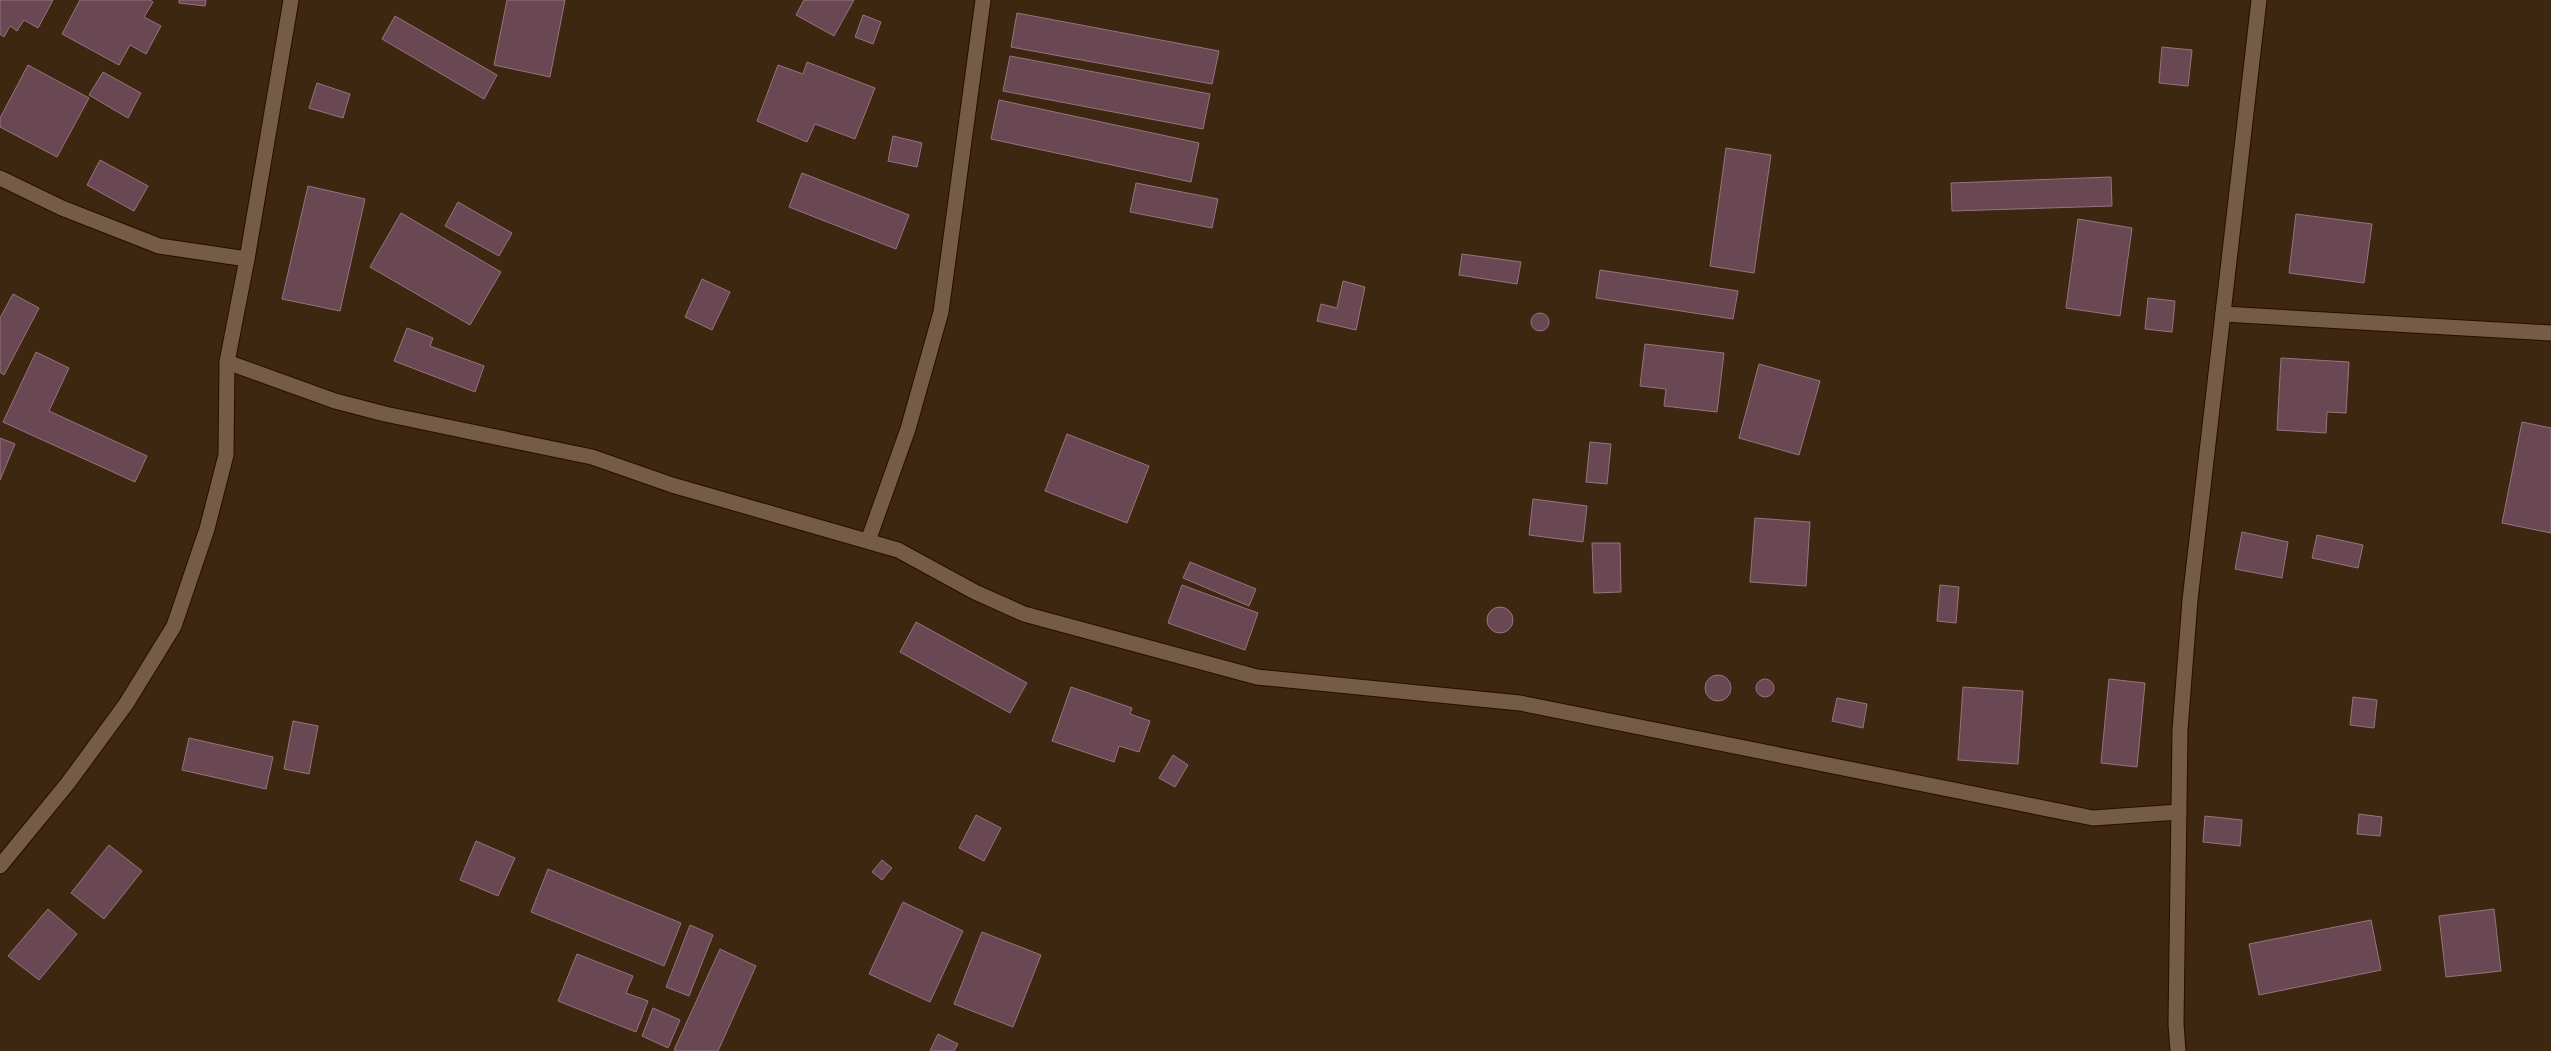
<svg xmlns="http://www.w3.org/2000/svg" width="2551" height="1051" font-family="'Open Sans',sans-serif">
<rect width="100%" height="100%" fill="#3d2711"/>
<g fill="#694853" stroke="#97737e">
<path d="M0,0H53L38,28L24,20L17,31L10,26L4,37L0,34Z"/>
<path d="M80,0H150L153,2L144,17L161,26L146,54L130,45L119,65L62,34Z"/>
<path d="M179,0H206L205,6L179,3Z"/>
<path d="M507,0H565L550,77L494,65Z"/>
<path d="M804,0H854L834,36L796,15Z"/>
<path d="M1017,13L1219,51L1212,84L1011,47Z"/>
<path d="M863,15L881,22L873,44L855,37Z"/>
<path d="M395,16L497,75L484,99L382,39Z"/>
<path d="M2162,47L2192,50L2188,86L2159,83Z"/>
<path d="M1010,56L1210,94L1203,129L1003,91Z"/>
<path d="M807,62L875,88L855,139L815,124L807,142L757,121L778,65L803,74Z"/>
<path d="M28,65L89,98L57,157L0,127V118Z"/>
<path d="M103,72L141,93L128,118L89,95Z"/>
<path d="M317,83L350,94L343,118L309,108Z"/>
<path d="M999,100L1199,143L1191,182L991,139Z"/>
<path d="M893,136L922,143L917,167L888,161Z"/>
<path d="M1726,148L1771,155L1754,273L1710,266Z"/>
<path d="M100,160L148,186L134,211L87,185Z"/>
<path d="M802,173L909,215L896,249L789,207Z"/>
<path d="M2111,177L2112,206L1952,211L1951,183Z"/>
<path d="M1136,183L1218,199L1212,228L1130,212Z"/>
<path d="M308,186L365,199L340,311L282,299Z"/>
<path d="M458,202L512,233L499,256L445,226Z"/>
<path d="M401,213L501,272L470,325L370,267Z"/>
<path d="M2296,214L2372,224L2364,283L2289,273Z"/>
<path d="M2078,219L2132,228L2120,316L2066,308Z"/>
<path d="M1462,254L1521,262L1517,284L1459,275Z"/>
<path d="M1600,270L1738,291L1733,319L1596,298Z"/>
<path d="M702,279L730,292L712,330L685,317Z"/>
<path d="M1343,281L1365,287L1356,330L1317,321L1321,304L1337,308Z"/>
<path d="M13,294L39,308L4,375L0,372V318Z"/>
<path d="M2148,298L2175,301L2172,332L2145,329Z"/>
<circle cx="1540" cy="322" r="9"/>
<path d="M407,328L433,338L430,346L484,366L475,392L394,361Z"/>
<path d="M1645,344L1724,353L1717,412L1664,406L1666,389L1640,386Z"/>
<path d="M36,352L69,368L49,411L147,456L135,482L3,422Z"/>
<path d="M2281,358L2349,362L2346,413L2327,412L2326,433L2277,430Z"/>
<path d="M1759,364L1820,381L1799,455L1739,438Z"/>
<path d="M2522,422L2551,428V533L2502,523Z"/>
<path d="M1067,434L1149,466L1127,523L1045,491Z"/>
<path d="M0,438L15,444L0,480Z"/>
<path d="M1590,442L1611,444L1607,484L1586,482Z"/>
<path d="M1533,499L1587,506L1583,542L1529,535Z"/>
<path d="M1755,518L1810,522L1806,586L1750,582Z"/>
<path d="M2242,532L2288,542L2282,578L2235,569Z"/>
<path d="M2317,535L2363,545L2358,568L2312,558Z"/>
<path d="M1592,543H1620L1621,592L1594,593Z"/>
<path d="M1190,562L1256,589L1249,606L1183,578Z"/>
<path d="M1182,585L1258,613L1245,650L1168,623Z"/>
<path d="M1940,585L1959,587L1956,623L1937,621Z"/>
<circle cx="1500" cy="620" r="13"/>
<path d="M916,622L1027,683L1010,713L900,652Z"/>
<circle cx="1718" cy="688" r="13"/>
<path d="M2109,679L2145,683L2137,767L2101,763Z"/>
<circle cx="1765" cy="688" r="9"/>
<path d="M1071,687L1132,708L1130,714L1150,721L1139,752L1119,746L1114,762L1052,741Z"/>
<path d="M1963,687L2023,691L2018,764L1958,760Z"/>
<path d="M2353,697L2377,700L2374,728L2350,725Z"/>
<path d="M1837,698L1867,704L1863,728L1832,721Z"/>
<path d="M293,721L318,726L309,774L284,769Z"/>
<path d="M189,738L273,757L266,789L182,770Z"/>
<path d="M1173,755L1188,765L1175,787L1159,778Z"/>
<path d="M2359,814L2382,817L2380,836L2357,834Z"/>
<path d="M976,815L1001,828L984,861L959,848Z"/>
<path d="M2205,816L2242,820L2240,846L2203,842Z"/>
<path d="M476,841L515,858L498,896L460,880Z"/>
<path d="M109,845L142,871L104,919L71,893Z"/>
<path d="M882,860L892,868L882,880L872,872Z"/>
<path d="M548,869L681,923L664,966L531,912Z"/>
<path d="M903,902L963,931L930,1002L869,974Z"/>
<path d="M48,909L77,934L39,980L8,956Z"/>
<path d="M2494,909L2501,971L2446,977L2439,916Z"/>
<path d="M2371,920L2381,970L2259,995L2249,944Z"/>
<path d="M690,925L713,935L689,996L666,987Z"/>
<path d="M982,932L1041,955L1013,1027L954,1004Z"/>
<path d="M720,949L756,966L718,1051H677L674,1050Z"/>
<path d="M577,954L633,976L626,993L648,1001L636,1032L558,1001Z"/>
<path d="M653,1008L680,1020L668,1048L642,1036Z"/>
<path d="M938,1034L958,1044L954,1051H930Z"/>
</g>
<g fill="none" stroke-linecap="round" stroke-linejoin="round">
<defs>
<g id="minor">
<path d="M0,178L62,208L159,246L247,259"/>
<path d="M2223,314L2551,333"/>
<path d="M227,362L335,401L385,414L592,457L672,485L898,550L975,592L1024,614L1257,677L1520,703L2093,818L2179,812"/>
<path d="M868,541L908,429L941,312L983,0"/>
<path d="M0,866L68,783L126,704L174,626L207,529L226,455L227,362L247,259L291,0"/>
<path d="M2178,1051L2176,1024L2180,730L2190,600L2259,0"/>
</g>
</defs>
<use href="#minor" stroke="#240f00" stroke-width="17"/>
<use href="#minor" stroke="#765c45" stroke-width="15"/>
</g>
</svg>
